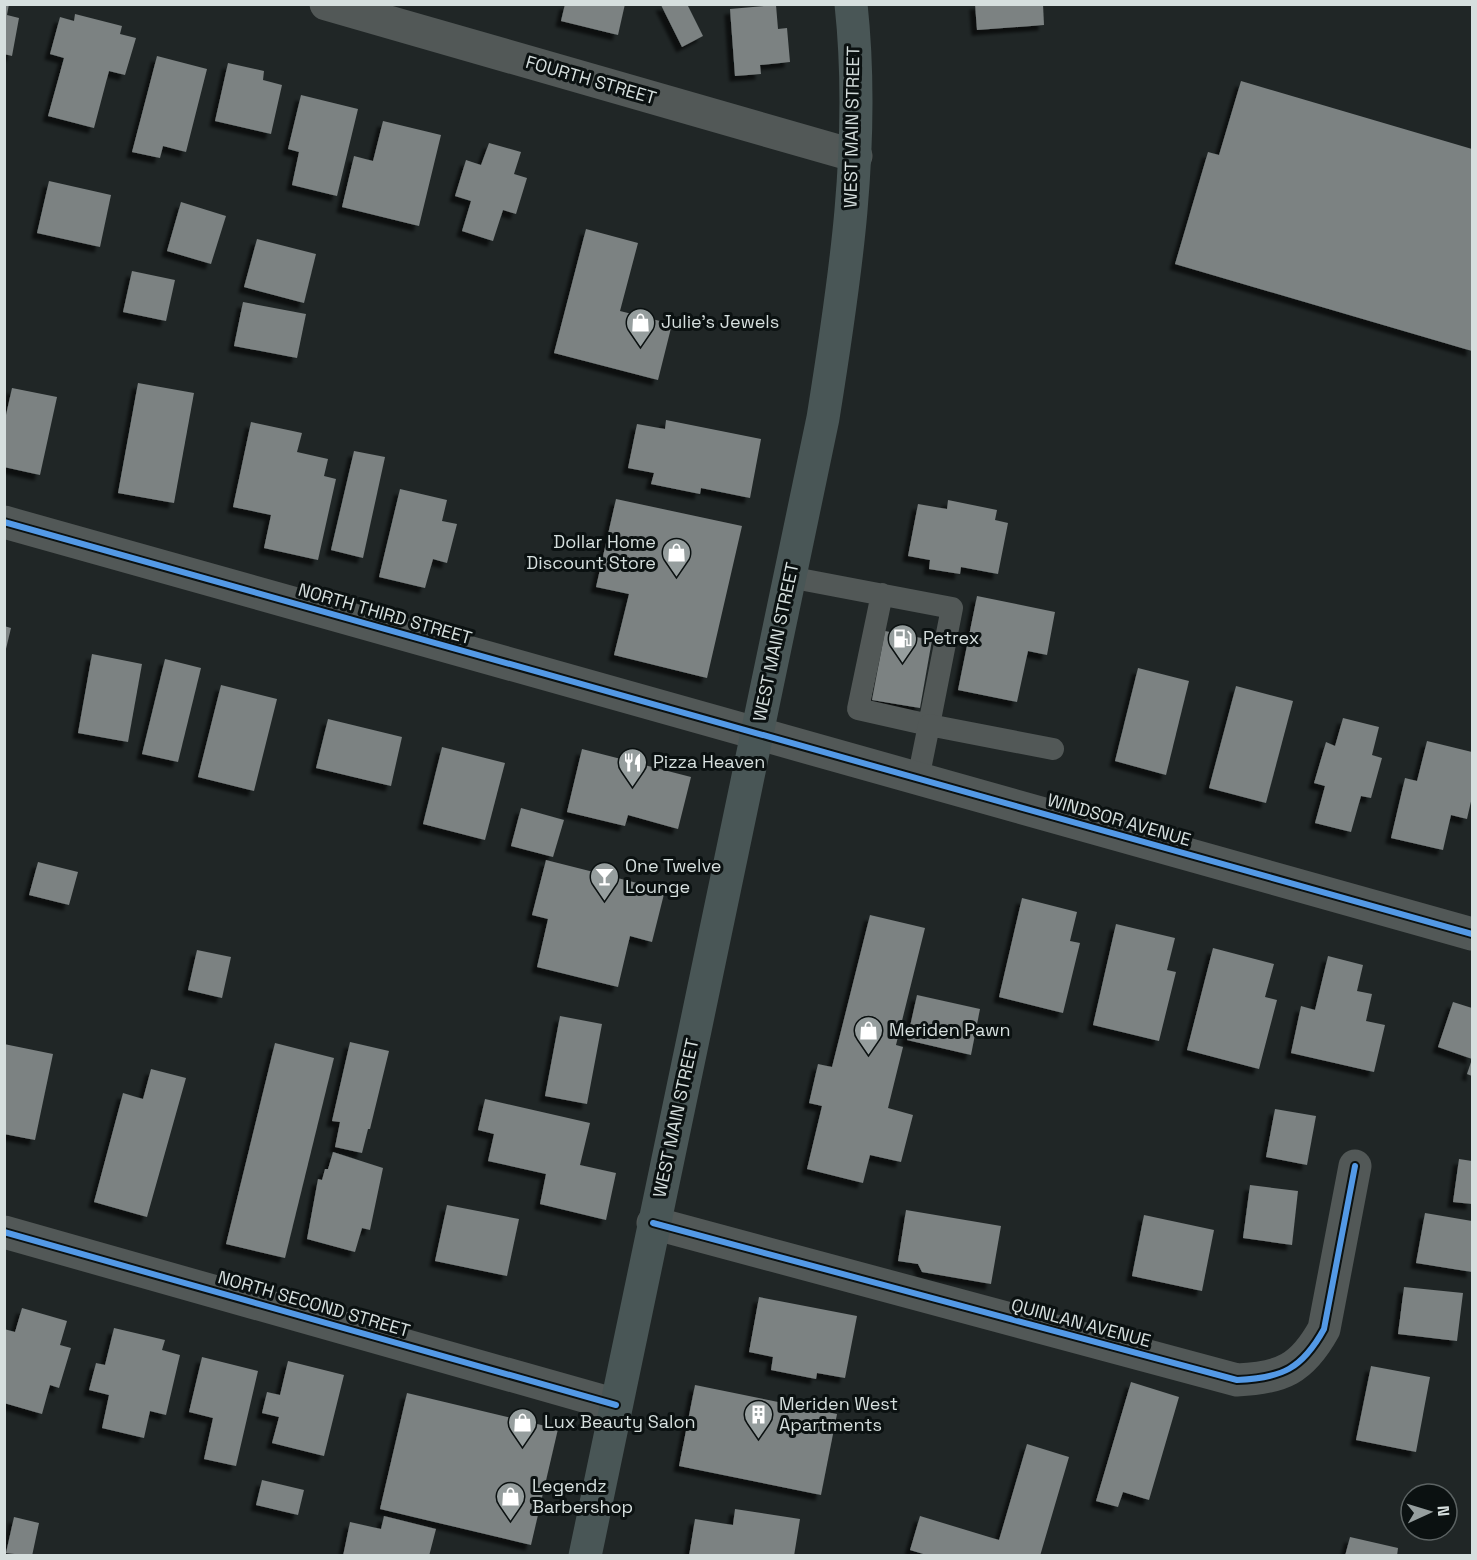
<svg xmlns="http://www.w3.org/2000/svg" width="1477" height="1560" font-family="'Space Grotesk',sans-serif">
<defs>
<filter id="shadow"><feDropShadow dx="-5.5" dy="5.5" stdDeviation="1.5" flood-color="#0009"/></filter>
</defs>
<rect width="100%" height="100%" fill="#202626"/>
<g fill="#7c8282" filter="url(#shadow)">
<path d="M4,4H9L7,15L19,18L12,56L4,54Z"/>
<path d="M565,4H625L618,35L561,21Z"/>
<path d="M687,4L703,36L682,47L661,5Z"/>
<path d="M975,4H1043L1044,25L977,30Z"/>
<path d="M776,5L778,29L787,28L790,62L760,65L761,74L735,76L730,9Z"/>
<path d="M75,14L122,26L120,34L136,38L125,75L109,71L94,128L48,116L64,58L50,54L60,17L74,21Z"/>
<path d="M157,56L207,69L186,152L163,146L160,158L132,152Z"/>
<path d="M228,63L264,71L263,80L282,85L271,134L215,121Z"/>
<path d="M1241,81L1472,149V351L1175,264L1208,152L1219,155Z"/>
<path d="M301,95L358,109L337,196L292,185L299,152L288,149Z"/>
<path d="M383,121L441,135L419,226L342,207L354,156L373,161Z"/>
<path d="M489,143L521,152L514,174L527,178L516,214L503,210L493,241L462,231L471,201L455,196L466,160L481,165Z"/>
<path d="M49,181L111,195L100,247L37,233Z"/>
<path d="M181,202L226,216L211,264L167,251Z"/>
<path d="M586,229L638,243L620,311L672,324L658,380L554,353Z"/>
<path d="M257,239L316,254L304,303L244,287Z"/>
<path d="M132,271L175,280L166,321L123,312Z"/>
<path d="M243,302L306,314L297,358L234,346Z"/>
<path d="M138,383L194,393L174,503L118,493Z"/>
<path d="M12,388L57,397L40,475L4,467V424Z"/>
<path d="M666,420L761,439L750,498L701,488L700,494L651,484L654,473L628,468L637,424L665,429Z"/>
<path d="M251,422L302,433L297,452L328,459L324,476L336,479L318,560L264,548L271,515L233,507Z"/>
<path d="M354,451L385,457L363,558L331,550Z"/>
<path d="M400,489L447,500L442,521L457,524L447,563L433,559L425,588L379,577Z"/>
<path d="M616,499L742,526L707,678L614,655L629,594L596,587Z"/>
<path d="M948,500L997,510L995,520L1008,523L998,574L961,567L960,574L929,569L930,560L908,556L918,504L947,509Z"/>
<path d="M977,596L1055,612L1047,655L1028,651L1017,702L958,690Z"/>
<path d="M4,626L11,628L5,653H4Z"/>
<path d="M885,631L932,640L920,708L872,700Z"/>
<path d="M92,654L142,664L128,742L78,733Z"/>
<path d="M165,659L201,668L178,762L142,754Z"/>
<path d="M1138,668L1189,681L1166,775L1115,761Z"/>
<path d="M221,685L277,699L254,791L198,777Z"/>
<path d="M1236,686L1293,701L1266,803L1209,788Z"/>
<path d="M1343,718L1379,727L1372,755L1382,758L1371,798L1361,796L1351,832L1315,823L1325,786L1314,783L1326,742L1335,746Z"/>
<path d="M328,719L402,737L391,786L316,768Z"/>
<path d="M1427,741L1472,752V797L1467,819L1451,815L1443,850L1391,838L1405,778L1417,781Z"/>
<path d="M442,747L505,763L485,840L423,824Z"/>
<path d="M582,749L691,777L678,829L628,815L625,826L567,812Z"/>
<path d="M521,808L564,820L553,857L511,846Z"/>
<path d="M546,860L665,890L652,942L630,936L618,987L537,967L548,919L532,915Z"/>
<path d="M38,862L78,872L69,905L29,895Z"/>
<path d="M1022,898L1077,912L1070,941L1080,943L1063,1013L999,997Z"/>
<path d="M870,915L925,928L896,1045L903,1047L888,1108L913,1115L901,1162L870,1155L863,1183L807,1169L822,1106L809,1103L818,1064L832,1067Z"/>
<path d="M1116,924L1175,938L1167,970L1176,972L1159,1041L1093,1025Z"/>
<path d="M1213,948L1274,964L1265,997L1277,1000L1259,1069L1187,1050Z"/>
<path d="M197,950L231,957L222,998L188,990Z"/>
<path d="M1328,956L1363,965L1357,991L1372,994L1366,1021L1385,1025L1374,1072L1291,1053L1301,1006L1315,1010Z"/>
<path d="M917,995L980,1009L971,1055L907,1040Z"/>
<path d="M1453,1002L1472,1008V1076L1467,1074L1472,1059L1438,1047Z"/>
<path d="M560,1016L602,1024L587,1104L545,1096Z"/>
<path d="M350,1042L389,1051L370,1129H368L362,1153L335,1147L340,1122L332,1121Z"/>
<path d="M275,1043L334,1058L285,1258L226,1244Z"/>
<path d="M4,1044L53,1054L35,1140L4,1134Z"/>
<path d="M151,1069L186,1078L147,1217L94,1202L123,1093L143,1099Z"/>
<path d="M485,1099L590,1123L580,1165L616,1173L606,1220L540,1204L546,1174L488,1161L494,1134L478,1130Z"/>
<path d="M1275,1109L1316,1116L1307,1165L1266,1157Z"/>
<path d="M333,1152L383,1168L370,1230L362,1228L355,1252L307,1239L318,1179L322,1180L325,1169H328Z"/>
<path d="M1459,1159L1472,1161V1204L1453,1202Z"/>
<path d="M1250,1185L1298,1191L1292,1245L1243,1238Z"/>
<path d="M447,1205L519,1219L507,1276L435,1261Z"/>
<path d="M906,1210L1001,1226L991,1284L922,1272L918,1264L898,1261Z"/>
<path d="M1425,1213L1472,1221V1272L1416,1263Z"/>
<path d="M1144,1215L1214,1230L1202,1291L1132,1276Z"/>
<path d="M1404,1287L1463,1293L1457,1341L1398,1334Z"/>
<path d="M759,1297L857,1316L845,1378L817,1373L816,1379L771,1370L773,1357L749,1352Z"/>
<path d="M22,1308L67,1321L60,1345L71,1348L59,1388L50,1385L42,1414L4,1403V1329L15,1332Z"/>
<path d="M114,1328L165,1340L162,1350L180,1355L166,1415L150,1411L144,1438L102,1428L109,1395L89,1390L96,1363L105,1365Z"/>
<path d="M202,1357L258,1371L236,1466L204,1459L213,1418L189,1412Z"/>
<path d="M288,1361L344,1375L324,1456L272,1443L279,1417L262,1413L267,1392L280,1395Z"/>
<path d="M1371,1366L1430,1377L1416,1452L1356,1440Z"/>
<path d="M1131,1382L1179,1397L1149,1500L1123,1492L1118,1507L1096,1501Z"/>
<path d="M695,1385L837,1414L821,1495L679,1466Z"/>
<path d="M407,1393L558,1429L531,1545L380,1509Z"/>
<path d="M1027,1444L1069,1457L1040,1556H930L910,1550L920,1516L999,1540Z"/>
<path d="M262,1480L304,1490L298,1515L256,1505Z"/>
<path d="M735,1509L800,1519L794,1556H689L695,1519L733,1525Z"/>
<path d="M384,1516L436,1529L429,1556H343L350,1522L381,1529Z"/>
<path d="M14,1517L39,1523L32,1556L6,1553Z"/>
<path d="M1350,1537L1398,1548L1397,1556H1345Z"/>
</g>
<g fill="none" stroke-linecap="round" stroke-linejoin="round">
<g stroke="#525857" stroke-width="22">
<path d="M789,577L952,608L929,725L858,709L882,594"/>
<path d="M918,779L929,725L1053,749"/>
</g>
<g stroke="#525857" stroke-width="33">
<path d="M326,4L856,156"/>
<path d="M4,522L1472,934"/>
<path d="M653,1223L1237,1380C1282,1378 1302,1369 1324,1329L1355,1166"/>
<path d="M4,1232L616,1405"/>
</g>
<path stroke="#495656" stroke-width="33" d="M585,1556L823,418C845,281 866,143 851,4"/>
<defs>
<g id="cycleway">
<path d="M4,522L1472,934"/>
<path d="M653,1223L1237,1380C1282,1378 1302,1369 1324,1329L1355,1166"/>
<path d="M4,1232L616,1405"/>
</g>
</defs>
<use href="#cycleway" stroke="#0b1111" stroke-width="10"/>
<use href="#cycleway" stroke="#5399e6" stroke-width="6"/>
</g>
<defs>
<symbol id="shop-pin" viewBox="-11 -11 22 30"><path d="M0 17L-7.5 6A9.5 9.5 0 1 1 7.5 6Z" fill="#969e9e" stroke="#0b1111"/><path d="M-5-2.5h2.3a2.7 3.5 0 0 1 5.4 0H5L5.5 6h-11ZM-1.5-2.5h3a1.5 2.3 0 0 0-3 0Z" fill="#fff"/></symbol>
<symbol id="fuel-pin" viewBox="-11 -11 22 30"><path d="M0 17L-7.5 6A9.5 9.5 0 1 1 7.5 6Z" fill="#969e9e" stroke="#0b1111"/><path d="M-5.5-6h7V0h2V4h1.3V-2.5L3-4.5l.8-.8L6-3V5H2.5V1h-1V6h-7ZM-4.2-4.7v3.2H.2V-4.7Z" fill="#fff"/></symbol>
<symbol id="restaurant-pin" viewBox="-11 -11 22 30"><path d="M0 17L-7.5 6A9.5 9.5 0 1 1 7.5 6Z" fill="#969e9e" stroke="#0b1111"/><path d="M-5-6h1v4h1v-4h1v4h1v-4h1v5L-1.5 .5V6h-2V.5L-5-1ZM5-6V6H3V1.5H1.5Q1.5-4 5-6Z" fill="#fff"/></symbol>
<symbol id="bar-pin" viewBox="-11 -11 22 30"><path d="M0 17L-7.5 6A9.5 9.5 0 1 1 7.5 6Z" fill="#969e9e" stroke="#0b1111"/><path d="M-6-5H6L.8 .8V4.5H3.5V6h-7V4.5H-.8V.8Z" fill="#fff"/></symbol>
<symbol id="building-pin" viewBox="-11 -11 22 30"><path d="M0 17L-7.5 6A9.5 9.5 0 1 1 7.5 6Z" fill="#969e9e" stroke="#0b1111"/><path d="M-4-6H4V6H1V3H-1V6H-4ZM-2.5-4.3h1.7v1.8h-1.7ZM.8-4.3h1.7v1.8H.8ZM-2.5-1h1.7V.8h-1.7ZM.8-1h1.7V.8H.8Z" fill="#fff"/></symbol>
</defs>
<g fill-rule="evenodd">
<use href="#shop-pin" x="624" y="306" width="33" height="45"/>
<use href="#shop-pin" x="660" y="536" width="33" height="45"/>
<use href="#fuel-pin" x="886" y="622" width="33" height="45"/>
<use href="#restaurant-pin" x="616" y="746" width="33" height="45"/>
<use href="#bar-pin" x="588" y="860" width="33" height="45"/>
<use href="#shop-pin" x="852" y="1014" width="33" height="45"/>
<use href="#building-pin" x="742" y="1398" width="33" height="45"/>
<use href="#shop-pin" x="506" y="1406" width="33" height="45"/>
<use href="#shop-pin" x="494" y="1480" width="33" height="45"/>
</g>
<g text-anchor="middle" stroke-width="6" stroke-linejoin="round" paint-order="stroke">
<g font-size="18" fill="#d6dfde" stroke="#0b1111">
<text transform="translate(591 80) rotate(16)" y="6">FOURTH STREET</text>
<text transform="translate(852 127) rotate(-89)" y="6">WEST MAIN STREET</text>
<text transform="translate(385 614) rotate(16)" y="6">NORTH THIRD STREET</text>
<text transform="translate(776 642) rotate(-78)" y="6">WEST MAIN STREET</text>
<text transform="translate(1119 820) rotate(16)" y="6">WINDSOR AVENUE</text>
<text transform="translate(676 1118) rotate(-78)" y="6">WEST MAIN STREET</text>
<text transform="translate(314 1304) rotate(16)" y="6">NORTH SECOND STREET</text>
<text transform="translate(1081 1323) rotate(15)" y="6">QUINLAN AVENUE</text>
</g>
<g font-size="18" fill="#d6dfde" stroke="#0b1111" text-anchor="start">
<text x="661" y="328">Julie's Jewels</text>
<text x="656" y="548" text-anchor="end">Dollar Home<tspan x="656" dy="21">Discount Store</tspan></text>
<text x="923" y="644">Petrex</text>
<text x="653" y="768">Pizza Heaven</text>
<text x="625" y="872">One Twelve<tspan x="625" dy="21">Lounge</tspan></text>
<text x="889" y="1036">Meriden Pawn</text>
<text x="779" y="1410">Meriden West<tspan x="779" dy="21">Apartments</tspan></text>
<text x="544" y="1428">Lux Beauty Salon</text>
<text x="532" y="1492">Legendz<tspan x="532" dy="21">Barbershop</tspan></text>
</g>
</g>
<rect width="1477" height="1560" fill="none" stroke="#d6dfde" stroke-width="12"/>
<g transform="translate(1429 1512) rotate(86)"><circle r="28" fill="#0b1111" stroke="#5c6363" stroke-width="1.5"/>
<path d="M0-4.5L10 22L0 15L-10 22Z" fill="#969e9e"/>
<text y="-9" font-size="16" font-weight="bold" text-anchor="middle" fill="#d6dfde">N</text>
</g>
</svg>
